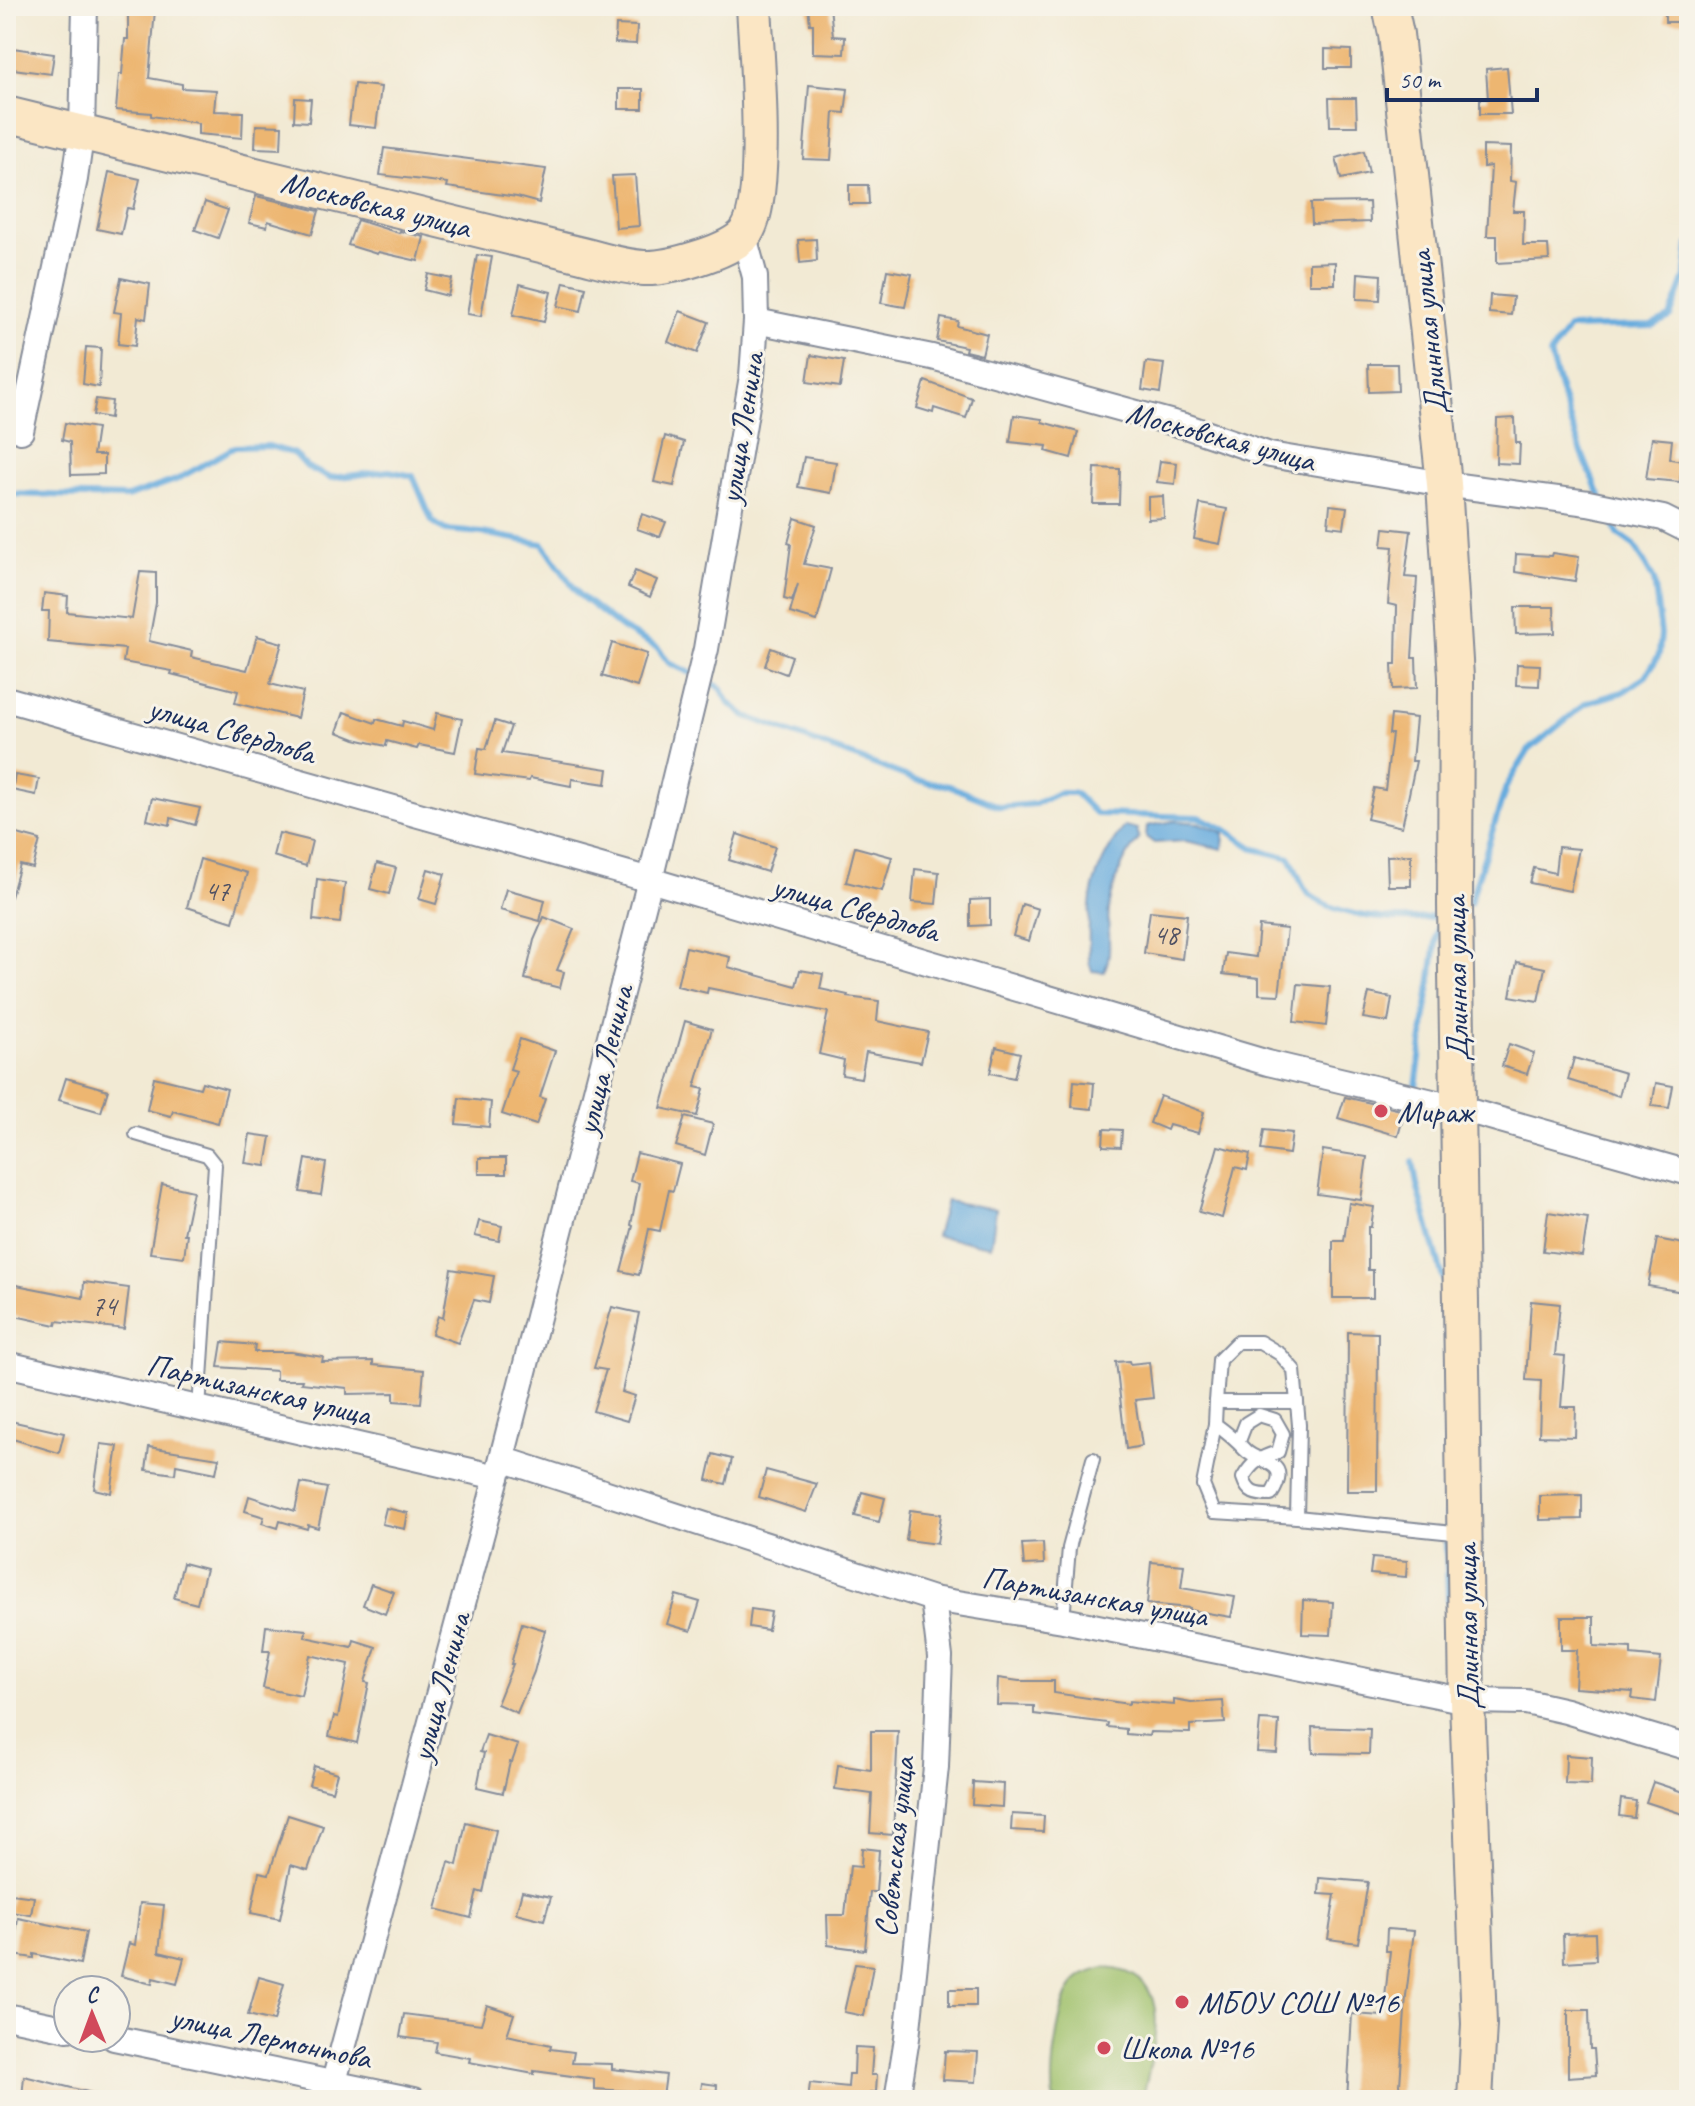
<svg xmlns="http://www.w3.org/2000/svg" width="1695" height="2106" font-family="Caveat,sans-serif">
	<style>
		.green { fill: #9ec069; stroke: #5c7864; stroke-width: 2 }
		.water { fill: #68acde; stroke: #426e9e; stroke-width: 2 }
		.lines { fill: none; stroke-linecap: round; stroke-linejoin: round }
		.stream { stroke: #68acde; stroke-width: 6 }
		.building { fill: #edb671 }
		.lane-casing { stroke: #868c99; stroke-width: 16 }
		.street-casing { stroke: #868c99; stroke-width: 28 }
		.secondary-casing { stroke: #868c99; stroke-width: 38 }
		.lane { stroke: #fff; stroke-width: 12 }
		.street { stroke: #fff; stroke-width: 24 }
		.secondary { stroke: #fbe6c4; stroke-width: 34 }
		.poi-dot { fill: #d1495b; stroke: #f7f3e8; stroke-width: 3 }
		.labels { text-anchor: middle; stroke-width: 6; stroke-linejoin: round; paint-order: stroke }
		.number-label { font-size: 28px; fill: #505163 }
		.street-label { font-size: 32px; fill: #1b2f5e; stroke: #f7f3e8 }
		.poi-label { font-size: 32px; fill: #1b2f5e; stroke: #f7f3e8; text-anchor: start }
	</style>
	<rect width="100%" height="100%" fill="#f7f3e8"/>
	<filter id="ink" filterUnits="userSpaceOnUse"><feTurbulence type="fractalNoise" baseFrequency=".0125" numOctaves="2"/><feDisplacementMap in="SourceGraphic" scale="16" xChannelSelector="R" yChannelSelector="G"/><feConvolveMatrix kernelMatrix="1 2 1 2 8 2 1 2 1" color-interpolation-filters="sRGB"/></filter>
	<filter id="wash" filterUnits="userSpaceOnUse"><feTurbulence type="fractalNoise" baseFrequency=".006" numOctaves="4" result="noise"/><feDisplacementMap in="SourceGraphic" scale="32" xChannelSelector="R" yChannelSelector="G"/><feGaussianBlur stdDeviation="1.8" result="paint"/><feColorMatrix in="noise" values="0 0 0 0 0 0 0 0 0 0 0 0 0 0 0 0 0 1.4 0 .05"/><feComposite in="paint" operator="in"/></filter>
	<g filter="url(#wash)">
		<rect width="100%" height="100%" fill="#f2ead4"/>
		<path class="green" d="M1106 1968C1179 1973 1153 2049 1143 2097L1141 2100H1054C1047 2080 1059 2002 1073 1985 1081 1975 1093 1970 1106 1968Z"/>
		<g class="water">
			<path d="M1174 821 1199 823 1224 833 1223 849 1185 841 1154 843 1146 837 1147 826Z"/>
			<path d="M1124 826 1137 829 1139 839C1123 858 1113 884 1109 909 1106 931 1114 951 1104 972L1092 971 1089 962C1088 901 1087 878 1124 826Z"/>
			<path d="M946 1201 996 1209 991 1246 936 1236Z"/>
		</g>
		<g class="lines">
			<g class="stream">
				<path d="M6 494 127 497 176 480 235 447 269 446 295 454 307 467 330 478 389 471 413 476 432 521 445 530 482 533 543 544 579 595 623 629 658 648 669 663 693 674"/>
				<path d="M1602 500C1580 453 1564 405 1550 355L1568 328 1651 326 1670 317 1686 274 1689 245"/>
				<path d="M704 679 721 688 729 703 746 716 916 780 950 786 1000 807 1035 804 1058 793H1075L1096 814 1199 817 1223 828 1255 849 1290 858C1296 869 1302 889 1311 896 1344 919 1406 924 1444 915"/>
				<path d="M1470 903 1506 787 1529 750 1586 703 1623 692 1646 676 1659 655 1661 634 1654 580 1635 546 1618 534 1608 513"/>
				<path d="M1416 1087 1439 920"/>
				<path d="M1413 1162 1417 1185 1446 1289"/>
				<path d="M1447 1527V1503"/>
				<path d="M1446 1541 1449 1619"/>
			</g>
		</g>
		<g id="blocks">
			<g class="building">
				<path d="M808 6H830L833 36 845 37 844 54 813 53V24H810Z"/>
				<rect x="1665" y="6" width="24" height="16"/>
				<path d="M128 9 155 10 149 78 182 84V88L216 90 214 111 243 112 242 138 198 134V123L151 116V113L116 110 119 74H122L125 39H128Z"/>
				<path d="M616 25 637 26 636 44 615 43Z"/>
				<path d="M6 47 54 54 51 74 6 68Z"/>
				<path d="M1325 49 1351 50V68H1325Z"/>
				<path d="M1507 67 1511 114H1480V99H1488L1486 69Z"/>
				<path d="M354 84 381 87 376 128 349 125Z"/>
				<path d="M809 85 848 89 845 113 834 112 831 160 803 159Z"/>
				<rect x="619" y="89" width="24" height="20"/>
				<path d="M295 98 311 99 309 122 294 121Z"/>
				<path d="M1329 98H1356L1357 126H1330Z"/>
				<path d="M256 125 282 126 281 149 255 148Z"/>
				<path d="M1483 146 1511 147 1510 181 1516 182 1513 211H1524L1523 245H1548L1549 260 1497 263V236H1487L1491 166 1483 167Z"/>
				<path d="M384 148 546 169 539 203 517 197 447 187 448 183 380 175Z"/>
				<path d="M1364 151 1369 173 1341 179 1336 158Z"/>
				<path d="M109 172 140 179 133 209 127 208 121 234 97 229Z"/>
				<path d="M635 175 639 226 616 228 612 176Z"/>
				<path d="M849 185H868L869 204H849Z"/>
				<path d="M256 196 319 211 312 234 268 221 267 227 249 223Z"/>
				<path d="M205 202 228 210 218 238 195 230Z"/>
				<path d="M1369 202 1370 222 1312 224 1311 203Z"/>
				<path d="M357 220 399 233 400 231 424 237 418 261 378 252 377 254 348 245Z"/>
				<path d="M816 239 817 261 800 263 798 240Z"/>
				<path d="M477 255 492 257 481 316 467 314Z"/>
				<path d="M1335 262V284H1309V263Z"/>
				<path d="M887 270 912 274 905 307 881 303Z"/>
				<path d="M1358 273 1381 275 1380 300 1357 299Z"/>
				<path d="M428 274 452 279 448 296 424 290Z"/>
				<path d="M121 278 150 284 146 319 138 317 135 346 118 344 121 313 114 312Z"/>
				<path d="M564 282 586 287 581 311 558 306Z"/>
				<path d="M520 284 551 292 544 322 513 315Z"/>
				<path d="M1490 295 1513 297 1511 315 1489 313Z"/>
				<path d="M680 311 709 322 697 353 668 342Z"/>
				<path d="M941 318 958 321 957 326 987 334 982 355 965 351 966 347 937 341Z"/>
				<path d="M86 347 101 348 99 387 83 384Z"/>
				<path d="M811 355 844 361 840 387 807 382Z"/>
				<path d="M1146 362 1164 364 1160 393 1142 390Z"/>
				<path d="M1368 364H1397L1398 391 1369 392Z"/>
				<path d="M925 381 972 398 966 418 934 408 933 413 917 408Z"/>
				<path d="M96 399 112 401 110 418 93 415Z"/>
				<path d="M1014 415 1042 419V422L1078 432 1071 458 1046 451 1047 446 1010 442Z"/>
				<path d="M1515 418 1516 443H1520L1519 464 1496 463 1497 419Z"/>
				<path d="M65 423 97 428 93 455H104V474L71 475 70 442 62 440Z"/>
				<path d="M665 436 684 442 674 486 654 482Z"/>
				<path d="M1652 438 1672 440 1670 459 1682 461 1680 482 1646 479Z"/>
				<path d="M804 457 836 462 831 493 798 487Z"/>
				<path d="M1160 461 1177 463 1175 484 1157 482Z"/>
				<path d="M1095 468 1120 469 1119 504H1093Z"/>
				<path d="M1163 496 1164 518 1148 519V497Z"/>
				<path d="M1200 504 1227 509 1220 544 1194 539Z"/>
				<path d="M1330 505 1347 507 1344 528 1328 526Z"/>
				<path d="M642 514 666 522 660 537 637 529Z"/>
				<path d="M795 518 816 525 804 564 831 569 817 621 790 613 798 584 792 601 784 599 791 544 788 543Z"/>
				<path d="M1384 528 1411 531 1405 577 1417 578 1412 658H1416L1417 688 1393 689 1392 664H1396L1397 606 1388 604 1393 547 1382 546Z"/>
				<path d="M1552 553 1579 557 1575 581 1515 572 1516 554 1551 556Z"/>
				<path d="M635 571 657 580 650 597 628 587Z"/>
				<path d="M140 572 156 573V603L149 641 192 651 191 657 247 670 257 636 282 643 270 684 303 692 297 718 235 703 238 691 171 674 172 671 123 662 125 649 48 642 49 611H42L44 593 68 596 67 612 132 619Z"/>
				<path d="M1515 607H1554L1555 633 1516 634Z"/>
				<path d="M612 643 647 654 637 687 602 676Z"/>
				<path d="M771 648 792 656 786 674 765 666Z"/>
				<path d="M1517 664 1540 665 1539 686 1516 685Z"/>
				<path d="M344 712 375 723 376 719 402 726 403 721 433 730 437 713 462 719 455 752 419 745 417 749 387 741 386 746 355 739 337 732Z"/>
				<path d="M1391 715 1416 718 1412 761H1416L1402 827 1367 819 1374 788 1385 790 1392 734H1389Z"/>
				<path d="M495 721 511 726 502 753 608 769 606 784 572 779 571 786 530 778 529 781 475 774 479 748 486 749Z"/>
				<path d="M15 775 39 779 36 795 12 790Z"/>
				<path d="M152 798 200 808 195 825 171 818 170 825 147 820Z"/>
				<path d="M6 831 40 840 33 868 20 865 11 897H6Z"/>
				<path d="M279 833 312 841 306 866 273 856Z"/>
				<path d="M737 834 775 847 767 872 729 860Z"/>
				<path d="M855 847 892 857 882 891 846 882Z"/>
				<path d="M1558 847 1579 849 1570 891 1530 883 1534 868 1555 873Z"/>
				<path d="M1411 855V886H1388L1387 856Z"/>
				<path d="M200 859 247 873 233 922 187 907Z"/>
				<path d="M377 863 396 868 389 894 370 889Z"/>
				<path d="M428 869 445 874 436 904 419 899Z"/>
				<path d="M915 869 939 872 936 904 912 902Z"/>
				<path d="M317 879 345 883 340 923 313 920Z"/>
				<path d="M506 889 545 900 540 921 500 910Z"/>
				<path d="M990 899V925L970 926V900Z"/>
				<path d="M1022 904 1038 909 1029 941 1013 936Z"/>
				<path d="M1150 911 1187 915 1182 959 1144 953Z"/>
				<path d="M544 917 574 929 557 970 564 972 560 988 525 979 534 940Z"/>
				<path d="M1259 926 1287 929 1279 995 1259 994V978L1223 974 1226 953 1256 957Z"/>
				<path d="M686 947 730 957 728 967 796 986 800 970 823 974 820 989 848 995V997L879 1001 877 1021 928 1032 921 1062 866 1052 861 1078 842 1075 844 1060 819 1054 828 1012 708 988 707 993 677 986Z"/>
				<path d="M1517 962 1545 968 1538 1001 1510 996Z"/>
				<path d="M1298 984 1330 987 1326 1026 1294 1022Z"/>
				<path d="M1369 993 1392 998 1388 1022 1363 1018Z"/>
				<path d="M685 1021 712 1029 695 1087 704 1089 697 1116 661 1108Z"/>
				<path d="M520 1039 555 1051 540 1097 545 1099 536 1125 502 1114 516 1071 510 1069Z"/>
				<path d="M1509 1044 1534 1053 1527 1074 1502 1066Z"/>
				<path d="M996 1047 1020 1053 1014 1078 990 1073Z"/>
				<path d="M1574 1058 1625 1073 1619 1096 1568 1080Z"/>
				<path d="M154 1077 200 1088 202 1082 227 1089 218 1123 173 1111 171 1116 147 1110Z"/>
				<path d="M66 1078 108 1090 101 1112 59 1100Z"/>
				<path d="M1074 1081 1094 1083 1092 1109 1072 1107Z"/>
				<path d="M1656 1083 1673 1086 1669 1108 1652 1106Z"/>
				<path d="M1160 1096 1204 1112 1198 1133 1169 1125 1167 1130 1150 1123Z"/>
				<path d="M1345 1097 1405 1111 1398 1136 1338 1118Z"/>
				<path d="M459 1098 491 1102 489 1127 456 1124Z"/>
				<path d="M685 1117 713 1124 705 1155 676 1146Z"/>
				<path d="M1104 1129 1122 1130 1121 1147 1103 1146Z"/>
				<path d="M1264 1130 1292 1133 1289 1154 1261 1150Z"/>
				<path d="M250 1134 271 1137 266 1166 245 1163Z"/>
				<path d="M1218 1146 1250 1154 1247 1170 1235 1167 1222 1218 1199 1212Z"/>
				<path d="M1323 1150 1367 1157 1361 1200 1317 1194Z"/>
				<path d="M637 1153 680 1164 673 1191 669 1190 660 1231 649 1229 639 1275 621 1271 633 1226 631 1225 639 1183 630 1181Z"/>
				<rect x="479" y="1158" width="27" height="16"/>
				<path d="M306 1159 326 1163 321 1195 300 1192Z"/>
				<path d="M162 1184 193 1191 184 1234H187L184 1257 150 1253Z"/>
				<path d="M1349 1203 1374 1207 1371 1227H1368V1270H1373V1298H1333V1241H1344Z"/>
				<path d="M1548 1212 1588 1218 1582 1256 1543 1251Z"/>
				<path d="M479 1221 502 1226 499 1241 475 1236Z"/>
				<path d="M1657 1239 1689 1245V1262L1683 1292 1648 1286Z"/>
				<path d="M451 1269 494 1276 489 1303 474 1300 458 1343 432 1334 438 1316 443 1318Z"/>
				<path d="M84 1282 129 1288 124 1329 57 1321 56 1325 6 1314V1283L83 1298Z"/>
				<path d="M1531 1301 1560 1304 1555 1355 1565 1356 1561 1407H1576L1575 1437 1539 1436 1541 1381 1526 1380Z"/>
				<path d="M612 1307 639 1313 622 1392 635 1396 627 1421 593 1411 606 1370 594 1368Z"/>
				<path d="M1348 1332 1378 1333 1377 1491H1347Z"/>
				<path d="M222 1342 255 1345 254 1352H291L323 1357 322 1362 373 1361V1365L424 1370 421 1403 394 1401V1393L347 1394V1388L301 1383 302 1380H276V1371L218 1367Z"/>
				<path d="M1129 1361 1130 1364 1149 1362 1153 1398 1135 1400 1142 1446 1126 1449 1116 1362Z"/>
				<path d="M6 1420 64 1433 59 1453 6 1437Z"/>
				<path d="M101 1444 118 1446 111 1493 94 1489Z"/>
				<path d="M149 1447 219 1458 216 1473 176 1465 175 1474 146 1470Z"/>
				<path d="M713 1454 732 1459 726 1484 707 1480Z"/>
				<path d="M766 1470 817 1484 806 1512 759 1497Z"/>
				<path d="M301 1483 327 1488 318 1528 308 1525 307 1529 280 1521 278 1528 262 1523 264 1517 245 1511 249 1496 295 1511Z"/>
				<path d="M862 1492 885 1498 879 1522 855 1516Z"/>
				<path d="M1582 1495V1519L1540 1520V1496Z"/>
				<path d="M386 1508 408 1513 405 1529 382 1524Z"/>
				<path d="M910 1510 941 1514 937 1544 906 1540Z"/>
				<path d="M1043 1543 1044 1564 1024 1565 1022 1544Z"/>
				<path d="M1372 1558 1407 1561 1406 1577 1370 1574Z"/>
				<path d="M1151 1562 1184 1565 1181 1588 1235 1597 1231 1617 1190 1610V1608L1147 1604Z"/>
				<path d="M183 1563 206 1569 197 1604 174 1598Z"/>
				<path d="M371 1584 394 1592 385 1614 363 1605Z"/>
				<path d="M676 1595 700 1602 691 1631 667 1624Z"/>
				<path d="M1303 1600 1333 1602 1331 1635 1302 1634Z"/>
				<path d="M751 1609 771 1612 768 1630 749 1627Z"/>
				<path d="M1561 1617H1594V1646L1631 1648V1655L1661 1658 1656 1702 1632 1699 1633 1692 1575 1688 1577 1650H1561Z"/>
				<path d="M522 1623 545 1630 534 1672 517 1713 497 1704 513 1664H511Z"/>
				<path d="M266 1626 306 1630 305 1637 352 1647 354 1640 376 1647 365 1682 369 1683 357 1743 329 1736 334 1716 338 1717 349 1664 310 1655 301 1696 263 1688 270 1651H263Z"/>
				<path d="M998 1678 1019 1681H1054V1693L1129 1704V1701L1174 1705V1700L1191 1703 1223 1701 1225 1723 1190 1725V1733L1150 1732 1149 1736 1126 1734V1729L1107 1727 1108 1723 1034 1714V1706L997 1705Z"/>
				<path d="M1260 1720 1279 1721 1277 1753 1257 1752Z"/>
				<path d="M1312 1727 1370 1729 1369 1754 1313 1753Z"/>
				<path d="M871 1731H898L893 1835 870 1833 872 1794 835 1789 838 1765 871 1770Z"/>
				<path d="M486 1735 518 1745 512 1762H510L503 1793 477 1787 484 1753 480 1752Z"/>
				<path d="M1566 1755 1592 1757 1591 1785 1565 1784Z"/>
				<path d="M314 1766 337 1773 332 1791 309 1785Z"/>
				<path d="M973 1782 1003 1784 1002 1807 972 1805Z"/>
				<path d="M1653 1782 1689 1794V1816L1646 1802Z"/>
				<path d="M1621 1799 1636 1801 1634 1818 1619 1816Z"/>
				<path d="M1012 1814 1044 1816 1043 1832 1011 1830Z"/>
				<path d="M288 1815 323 1826 308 1870 291 1865 280 1919 251 1913 259 1872 269 1874Z"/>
				<path d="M466 1822 496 1830 483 1893 477 1891 471 1918 436 1909 449 1862 457 1865Z"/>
				<path d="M862 1848 879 1850 876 1892H870L865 1950 828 1945 827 1915H845L850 1866 861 1867Z"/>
				<path d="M1320 1878 1368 1882 1358 1943 1328 1939 1335 1895 1319 1894Z"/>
				<path d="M522 1891 551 1897 544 1920 516 1913Z"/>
				<path d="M12 1894 34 1897 31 1915 10 1912Z"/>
				<path d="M140 1903 164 1905 159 1952 184 1958 177 1984 153 1978 152 1984 121 1976 129 1943 135 1945Z"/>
				<path d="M18 1918 86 1932 80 1964 34 1954V1958L13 1955Z"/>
				<path d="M1387 1929 1414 1931 1406 1996 1399 2100H1347L1352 2014 1383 2016 1390 1951H1386Z"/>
				<path d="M1595 1933 1596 1960 1564 1962 1563 1934Z"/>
				<path d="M855 1964 873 1966 864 2016 844 2012Z"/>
				<path d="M259 1977 284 1984 274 2021 248 2015Z"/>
				<rect x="949" y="1989" width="27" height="17"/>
				<path d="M487 2005 514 2014 507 2035 551 2045 550 2049 574 2052 572 2063 612 2064V2069L666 2075 663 2097 646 2095V2092L594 2089V2079L534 2071V2074L469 2062 470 2058 435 2052 437 2042 400 2037 404 2014 481 2024Z"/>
				<path d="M1568 2010H1589L1590 2049H1594L1596 2075 1568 2077Z"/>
				<path d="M855 2047 873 2048 871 2075H877L876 2092H870V2100H808L810 2083 848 2087 849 2074H854Z"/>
				<path d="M945 2051 978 2052 976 2082 943 2080Z"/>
				<path d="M24 2076 100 2095V2100L22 2098Z"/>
				<path d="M702 2083 717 2085 716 2100H700Z"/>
			</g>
		</g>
	</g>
	<g filter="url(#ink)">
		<use href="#blocks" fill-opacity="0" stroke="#868c99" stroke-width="2"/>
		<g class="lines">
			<defs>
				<g id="lane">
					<path d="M136 1134 207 1155 215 1165 199 1409"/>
					<path d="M1215 1424 1203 1485 1214 1512 1297 1517 1299 1425 1294 1370 1280 1354 1260 1342H1237L1219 1360 1216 1402"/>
					<path d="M1239 1441 1246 1423 1259 1415 1275 1420 1283 1434 1278 1452C1261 1457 1252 1462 1243 1478 1248 1494 1256 1495 1271 1495 1294 1459 1259 1465 1245 1450 1235 1439 1226 1432 1215 1424L1216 1402H1297"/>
					<path d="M1297 1517 1463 1534"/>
					<path d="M1063 1620 1069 1548 1093 1459"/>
				</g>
				<g id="street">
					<path d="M756 321 932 357 1188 427 1270 455 1444 484 1588 503 1663 518 1689 531"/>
					<path d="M21 431 75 179 82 130 85 6"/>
					<path d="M6 699 650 880 1268 1063 1458 1108 1689 1173"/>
					<path d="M6 1364 497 1477"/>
					<path d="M502 1459 933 1599 1063 1620 1467 1701 1526 1702 1566 1711 1689 1748"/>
					<path d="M6 2016 68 2029"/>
					<path d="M114 2038 414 2100"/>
					<path d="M329 2100 497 1477 650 880 706 649 752 376 756 321 755 277 744 236"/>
					<path d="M897 2100 907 2038 936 1767 940 1657 933 1599"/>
				</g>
				<g id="secondary">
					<path d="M1390 6 1396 34 1444 484 1456 677 1455 905 1467 1701 1479 2024 1475 2100"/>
					<path d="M6 114 578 254C599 259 622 267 644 268 668 269 725 253 743 236 771 208 756 50 754 6"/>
				</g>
			</defs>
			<use href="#lane" class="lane-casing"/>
			<use href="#street" class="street-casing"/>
			<use href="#secondary" class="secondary-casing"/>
			<use href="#lane" class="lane"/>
			<use href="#street" class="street"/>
			<use href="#secondary" class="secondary"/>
		</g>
	</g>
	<g class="poi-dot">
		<circle cx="1381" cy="1111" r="8"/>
		<circle cx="1182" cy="2002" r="8"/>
		<circle cx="1104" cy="2048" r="8"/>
	</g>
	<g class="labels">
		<g class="number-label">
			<text x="217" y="900">47</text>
			<text x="1166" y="944">48</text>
			<text x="104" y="1315">74</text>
		</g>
		<g class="street-label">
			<text transform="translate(376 204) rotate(14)" y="11">Московская улица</text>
			<text transform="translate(1428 333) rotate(-96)" y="11">Длинная улица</text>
			<text transform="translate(741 428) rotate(-81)" y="11">улица Ленина</text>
			<text transform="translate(1221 436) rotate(15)" y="11">Московская улица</text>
			<text transform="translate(232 730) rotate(16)" y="11">улица Свердлова</text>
			<text transform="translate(856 908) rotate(16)" y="11">улица Свердлова</text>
			<text transform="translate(1456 979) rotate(-91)" y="11">Длинная улица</text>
			<text transform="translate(604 1060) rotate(-76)" y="11">улица Ленина</text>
			<text transform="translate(259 1389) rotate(13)" y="11">Партизанская улица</text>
			<text transform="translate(1095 1596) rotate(10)" y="11">Партизанская улица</text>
			<text transform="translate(1467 1627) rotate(-91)" y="11">Длинная улица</text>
			<text transform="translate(440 1687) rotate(-75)" y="11">улица Ленина</text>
			<text transform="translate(894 1847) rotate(-84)" y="11">Советская улица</text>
			<text transform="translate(271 2037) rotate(12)" y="11">улица Лермонтова</text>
		</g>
		<g class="poi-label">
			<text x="1397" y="1122">Мираж</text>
			<text x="1198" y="2013">МБОУ СОШ №16</text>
			<text x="1120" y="2059">Школа №16</text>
		</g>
	</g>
	<rect width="1695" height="2106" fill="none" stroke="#f7f3e8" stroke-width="32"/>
	<g transform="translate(92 2014) rotate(359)"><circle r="38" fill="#f7f3e8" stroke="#9fa5b1" stroke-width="2"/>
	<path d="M0-6L14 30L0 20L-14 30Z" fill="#d1495b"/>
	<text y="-12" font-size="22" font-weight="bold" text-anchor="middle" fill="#1b2f5e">С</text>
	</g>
	<path d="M1387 88v12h150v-12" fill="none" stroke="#1b2f5e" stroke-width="4"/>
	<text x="1399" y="88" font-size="24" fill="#1b2f5e" stroke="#f7f3e8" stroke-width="6" paint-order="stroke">50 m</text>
</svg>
